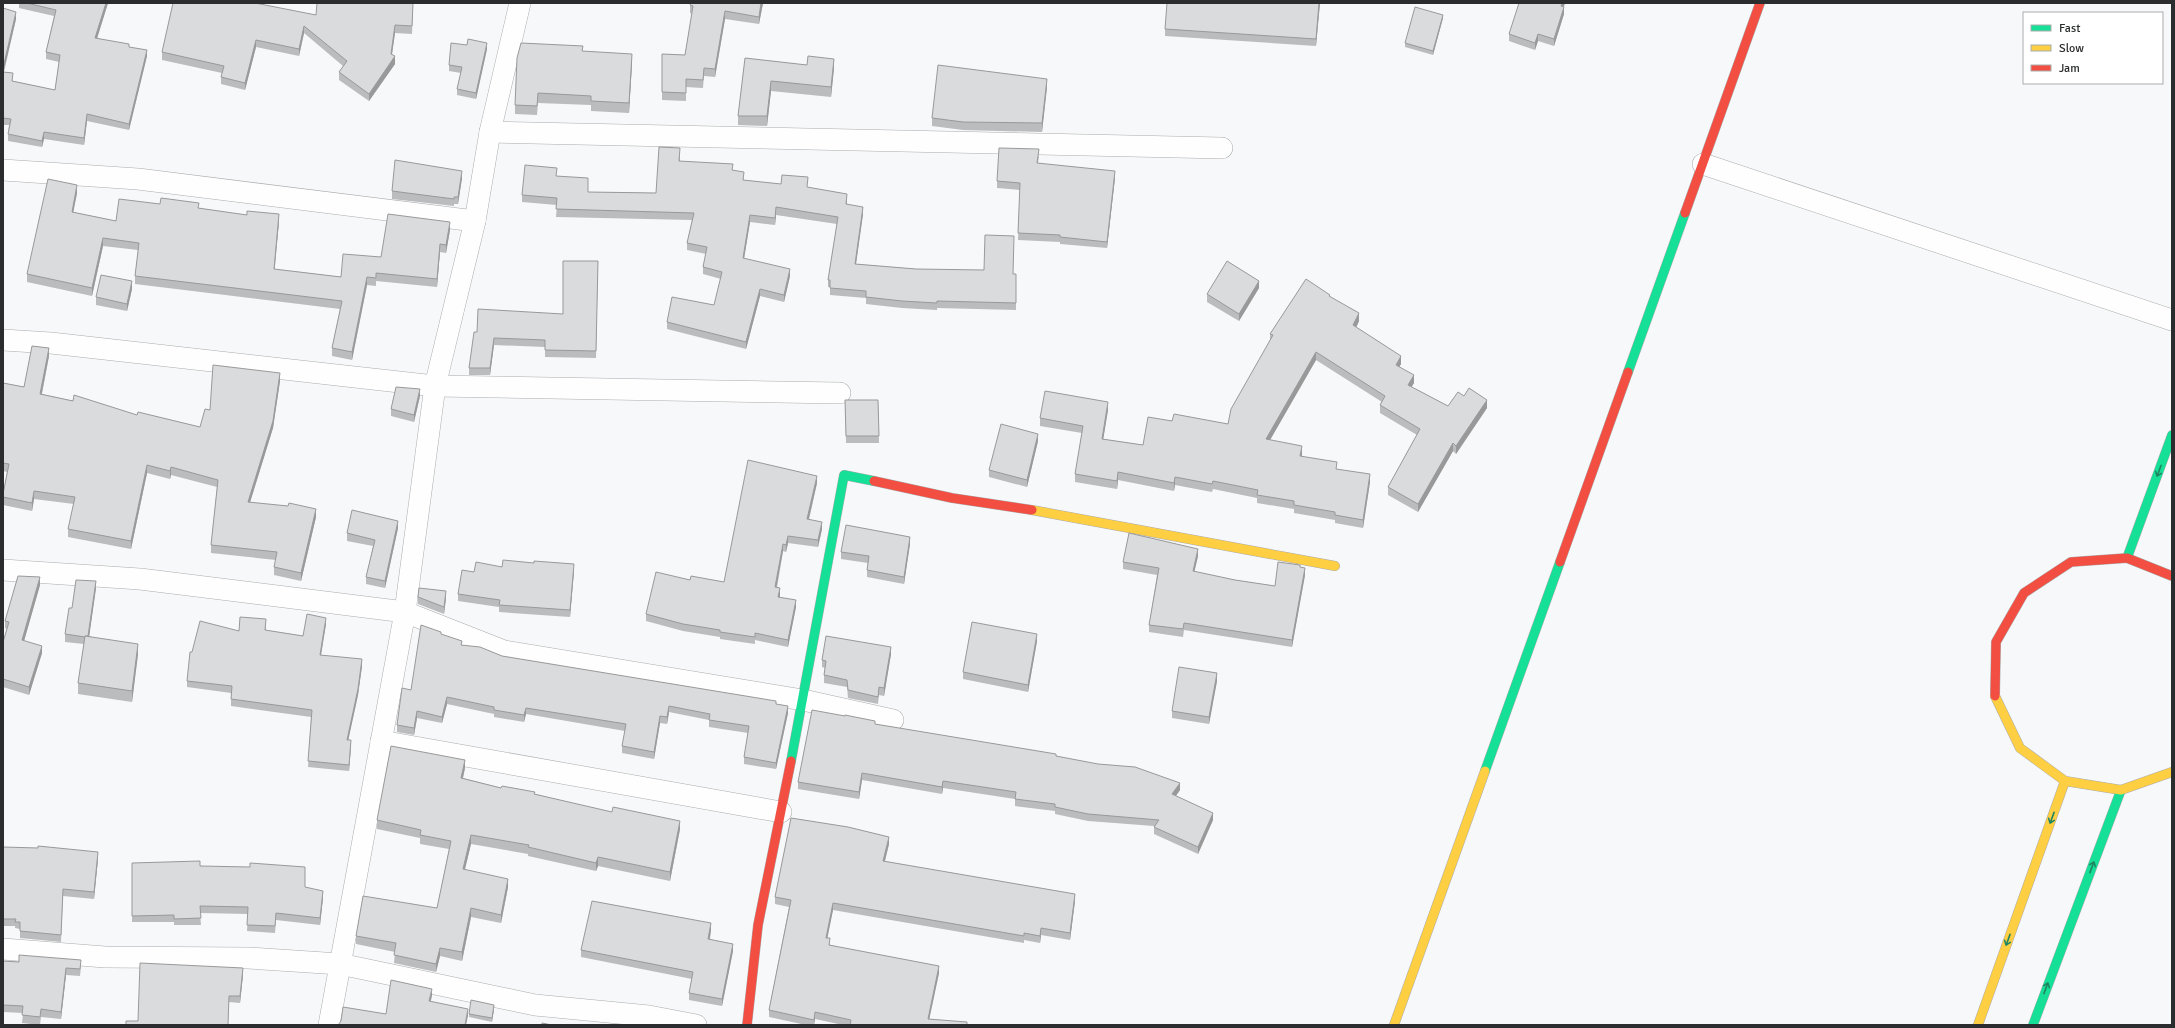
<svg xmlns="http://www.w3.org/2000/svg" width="2175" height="1028" font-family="Signika,sans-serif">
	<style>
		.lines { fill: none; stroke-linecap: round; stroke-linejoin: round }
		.street-casing { stroke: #abacad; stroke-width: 22 }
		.fast-casing { stroke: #abacad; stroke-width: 10 }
		.slow-casing { stroke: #abacad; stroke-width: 10 }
		.jam-casing { stroke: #abacad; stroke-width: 10 }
		.street { stroke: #fefefe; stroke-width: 21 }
		.fast { stroke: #16e098; stroke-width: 9 }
		.slow { stroke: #ffcf43; stroke-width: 9 }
		.jam { stroke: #f24e42; stroke-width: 9 }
		.wall { fill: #bbbcbd }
		.shaded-wall { fill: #99999a }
		.building { fill: #dadbdc; stroke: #99999a }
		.oneway { stroke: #208662 }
	</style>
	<rect width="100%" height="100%" fill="#f7f8fa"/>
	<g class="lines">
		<defs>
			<g id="street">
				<path d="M490 132 1222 148"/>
				<path d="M1703 164 2172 320"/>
				<path d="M3 170 138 179 475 221"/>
				<path d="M3 340 51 343 435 386 840 393"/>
				<path d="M3 570 140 579 405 612 504 651 803 700 893 720"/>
				<path d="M381 741 781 812"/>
				<path d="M3 949 105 957 248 958 340 964 535 1005 649 1016 696 1025"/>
				<path d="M329 1025 405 612 435 386 475 221 490 132 520 3"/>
			</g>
			<g id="fast">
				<path d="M1628 372 1685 213"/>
				<path d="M2127 558 2172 435"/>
				<path d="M791 761 844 475 874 481"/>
				<path d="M1485 771 1560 562"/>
				<path d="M2033 1025 2121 790"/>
			</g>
			<g id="slow">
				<path d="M1032 510 1335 566"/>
				<path d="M1995 696 2020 748 2065 781 2121 790 2172 772"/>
				<path d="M1394 1025 1485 771"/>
				<path d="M1978 1025 2065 781"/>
			</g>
			<g id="jam">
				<path d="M1685 213 1760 3"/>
				<path d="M874 481 952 498 1032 510"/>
				<path d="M1560 562 1628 372"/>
				<path d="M1995 696 1996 642 2024 593 2071 562 2127 558 2172 576"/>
				<path d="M747 1025 758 925 791 761"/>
			</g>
		</defs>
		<use href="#street" class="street-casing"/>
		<use href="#fast" class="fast-casing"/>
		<use href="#slow" class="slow-casing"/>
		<use href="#jam" class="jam-casing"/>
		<use href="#street" class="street"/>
		<use href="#fast" class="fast"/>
		<use href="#slow" class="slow"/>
		<use href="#jam" class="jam"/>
	</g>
	<g class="wall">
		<path d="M19 3H108L97 38 129 47 147 56 129 130 87 121 84 145 44 139 42 147 8 141V134L9 125H3V8L16 19 4 72 13 81 55 90 59 62 46 59V52L54 16 19 8Z"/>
		<path d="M763 3 759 24 725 19 715 77 704 76 703 88 686 87V101L662 100V54L685 55 692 14 690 13V5Z"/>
		<path d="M1320 3 1316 46 1165 36V29Z"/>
		<path d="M1565 3 1564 7V14L1554 46 1538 41 1535 50 1509 41V34Z"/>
		<path d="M413 10 412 34 395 33 392 54 395 64 369 101 339 80V72L343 66 304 33 299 56 256 47 245 90 221 84V77L222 73 162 60V52L316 15Z"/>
		<path d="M1443 18 1433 55 1405 47V43Z"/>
		<path d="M487 49 476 99 457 95V89L461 73 449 71V65Z"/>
		<path d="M583 51 632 63 629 113 591 111V105L538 103 537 115 515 114V105Z"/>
		<path d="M745 58 834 68 831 97 771 91 767 126 738 125V116Z"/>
		<path d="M1047 87 1042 132 963 130 932 126V118Z"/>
		<path d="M680 155V161L733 170 744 180 781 184 807 187 847 201V204L863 214 856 264 916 269 1016 274V310L937 308V310L902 308 866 304V298L830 295V287H828V280L837 224 776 215 775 225 750 222 744 259 790 276 784 302 760 296 746 349 667 329V322L714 305 721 279 703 274V267L706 254 687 250V243L692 220 556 217 557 205 522 202V195L557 176 588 185V192L656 193Z"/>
		<path d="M1039 156 1038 163 1115 178 1107 248 1060 244V242L1018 240 1020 190 997 188V181Z"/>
		<path d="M462 178 458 204H454V206L392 199V191Z"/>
		<path d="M77 193 73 212 116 221 160 204 199 208 279 222 274 269 341 277 381 257 450 230 446 253 440 252 437 287 376 281V286L367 285 352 360 332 356V348L340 309 135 284V276L138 250 103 246 92 296 27 282V274Z"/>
		<path d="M598 261 596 358 545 357V347L494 345 490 375H469V368L477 332 563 314Z"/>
		<path d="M1259 288 1239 321 1207 302V294Z"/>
		<path d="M132 289 127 311 96 305V297Z"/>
		<path d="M1330 297 1359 321 1356 328 1401 364 1399 367 1414 383 1411 387 1448 406 1464 396 1487 408 1456 454 1453 451 1418 512 1388 495V487L1417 435 1380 413V405L1382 402 1316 360 1270 440 1302 454V456L1370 482 1363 528 1335 523V520L1294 513V509L1257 503V498L1213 489 1212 492 1175 485 1174 491 1118 480 1117 489 1075 482V474L1082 433 1040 426V418L1108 410 1103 439 1143 445 1172 421 1228 424 1270 340V334Z"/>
		<path d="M49 356 42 394 137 415 200 427 210 410 280 381 273 428 250 502 316 517 301 581 274 575V567L276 560 211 553V545L217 487 171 475 170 479 147 473 131 549 68 537V529L74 504 34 499 32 511 3 505V494L7 472 3 471V383L24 387Z"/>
		<path d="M420 396 414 422 391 416V409Z"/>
		<path d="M845 400H878L879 443H846Z"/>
		<path d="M1038 441 1027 487 989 477V470Z"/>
		<path d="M817 483 809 520 822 529 818 547 788 543 786 552 783 551 777 588 780 595V597L796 607 788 647 755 640V644L720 639V637L683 631 646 621V614L690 580 724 582Z"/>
		<path d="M398 528 385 588 366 584V577L373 546 347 541V533Z"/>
		<path d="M910 544 904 584 867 577V570L868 563 841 559V552Z"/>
		<path d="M1198 556 1194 572 1235 580 1275 586 1300 567 1305 575 1292 647 1184 630 1183 637 1149 632V625L1157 575 1123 569V562Z"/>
		<path d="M502 567 574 571 570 617 499 612V607L458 601V594L474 572Z"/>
		<path d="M40 585 24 641 42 653 29 695 3 687V642L7 629 5 628V621Z"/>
		<path d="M96 588 89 636 138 654 132 702 78 694V683L84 644 65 642V634L72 608Z"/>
		<path d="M418 597 446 598 444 614 418 604Z"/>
		<path d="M326 624 321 655 362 666 358 695 348 740 351 746 349 771 308 767 311 717 231 706V693L187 687V681L192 652 239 631 266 625V630L303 636Z"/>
		<path d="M441 635 462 645 502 656 776 704 788 713 776 769 744 764V757L748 733 709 727V720L669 712 667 724 660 723 654 759 622 753V746L625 731 526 714 524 722 494 717V714L447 704 442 723 417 718 414 735 397 732V725L411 690Z"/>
		<path d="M1037 641 1028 692 963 679V672Z"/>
		<path d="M891 654 884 696 879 695 878 704 848 698 847 687 824 683V675L825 668 822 667V660Z"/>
		<path d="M1217 681 1209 724 1172 718V711Z"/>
		<path d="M845 716 875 724 1056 756 1180 790 1176 796 1213 820 1198 854 1154 834V826L1088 821 1055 814V811L1015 806V799L943 788 942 794 862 780 859 799 798 789V782Z"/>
		<path d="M465 768 463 778 501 788 535 794 680 829 670 881 598 866 596 871 528 856V854L471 844 465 869 508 887 501 923 471 917 462 961 440 956 436 972 394 963 395 952 356 944V936L437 908 449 849 420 844V838L377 829V820Z"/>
		<path d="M889 844 885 861 1075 901 1070 940 1041 935 1040 943 1024 940V943L833 910 827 938 830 945 939 973 929 1020 967 1025H843L815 1019 814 1025H806L769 1017V1010L789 907 775 904V897Z"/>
		<path d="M3 847 98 859 94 899 63 896 61 942 20 938V929L15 928V926H3Z"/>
		<path d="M132 863 200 866 305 887 323 898 320 925 276 920 275 933 247 931 248 914 200 913 201 925H174V922H132Z"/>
		<path d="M711 930 710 940 733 951 722 1006 689 1000V993L692 979 581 957V950Z"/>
		<path d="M3 961 81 967 80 976 66 975 61 1019 41 1017 40 1025 22 1023 23 1013 3 1012Z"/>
		<path d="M243 975 240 1003 229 1002 228 1025 138 1021Z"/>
		<path d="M494 1009 492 1022 469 1017V1014Z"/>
	</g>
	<g class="shaded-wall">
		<path d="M106 3H108L95 45V38Z"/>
		<path d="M761 3H763L759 24V17Z"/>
		<path d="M1319 3H1320L1316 46V39Z"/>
		<path d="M1562 3H1565L1561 13V6Z"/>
		<path d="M1564 7V14L1554 46V39Z"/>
		<path d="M725 11V19L715 77V69Z"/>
		<path d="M16 12V19L3 74V68Z"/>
		<path d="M1443 15V18L1433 55V51Z"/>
		<path d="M395 25V33L391 61V54Z"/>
		<path d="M304 26V33L299 56V49Z"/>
		<path d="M1538 34V41L1535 50V43Z"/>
		<path d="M256 40V47L245 90V83Z"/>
		<path d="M487 43V49L476 99V93Z"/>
		<path d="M147 50V56L129 130V124Z"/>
		<path d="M632 54V63L629 113V103Z"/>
		<path d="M395 56V64L369 101V94Z"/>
		<path d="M834 59V68L831 97V87Z"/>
		<path d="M1047 79V87L1042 132V123Z"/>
		<path d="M771 81V91L767 126V116Z"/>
		<path d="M87 114V121L84 145V138Z"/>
		<path d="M44 132V139L42 147V141Z"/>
		<path d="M462 171V178L458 204V197Z"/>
		<path d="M1115 171V178L1107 248V242Z"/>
		<path d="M77 185V193L72 219V212Z"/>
		<path d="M847 194V201L846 211V204Z"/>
		<path d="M776 207V215L775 225V218Z"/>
		<path d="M863 207V214L855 271V264Z"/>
		<path d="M279 214V222L274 277V269Z"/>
		<path d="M750 215V222L743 265V258Z"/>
		<path d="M450 222V230L446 253V245Z"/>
		<path d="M103 238V246L92 296V288Z"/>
		<path d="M440 244V252L437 287V279Z"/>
		<path d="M790 269V276L784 302V295Z"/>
		<path d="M367 277V285L352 360V352Z"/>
		<path d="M132 281V289L127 311V304Z"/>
		<path d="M1259 281V288L1239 321V314Z"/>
		<path d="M760 289V296L746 349V342Z"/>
		<path d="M1359 313V321L1353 334V325Z"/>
		<path d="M494 338V345L490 375V368Z"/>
		<path d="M49 348V356L40 402V394Z"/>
		<path d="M1316 352V360L1266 447V439Z"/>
		<path d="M1401 356V364L1396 373V365Z"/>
		<path d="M280 373V381L273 428 248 509V502Z"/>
		<path d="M1414 375V383L1408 393V385Z"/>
		<path d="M420 389V396L414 422V415Z"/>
		<path d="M1487 400V408L1456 454V446Z"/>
		<path d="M1108 402V410L1102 447V439Z"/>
		<path d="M1038 434V441L1027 487V480Z"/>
		<path d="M1453 443V451L1418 512V504Z"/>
		<path d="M1302 446V454L1300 464V456Z"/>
		<path d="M147 465V473L131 549V541Z"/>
		<path d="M171 467V475L170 479V471Z"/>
		<path d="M1118 472V480L1117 489V481Z"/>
		<path d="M1370 474V482L1363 528V520Z"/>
		<path d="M817 476V483L807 526V519Z"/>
		<path d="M1175 477V485L1174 491V483Z"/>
		<path d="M34 491V499L32 511V503Z"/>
		<path d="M316 509V517L301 581V573Z"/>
		<path d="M398 521V528L385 588V581Z"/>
		<path d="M822 522V529L818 547V540Z"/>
		<path d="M788 536V543L786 552V545Z"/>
		<path d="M910 537V544L904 584V577Z"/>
		<path d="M783 544V551L775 594V587Z"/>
		<path d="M1198 549V556L1193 578V571Z"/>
		<path d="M574 564V571L570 617V610Z"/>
		<path d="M1305 568V575L1292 647V640Z"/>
		<path d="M40 577V585L22 648V640Z"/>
		<path d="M96 581V588L88 645V638Z"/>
		<path d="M780 588V595L778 604V597Z"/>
		<path d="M446 591V598L444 614V607Z"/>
		<path d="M796 600V607L788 647V640Z"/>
		<path d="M326 618V624L320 661V655Z"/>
		<path d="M1037 634V641L1028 692V685Z"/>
		<path d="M138 644V654L132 702V691Z"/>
		<path d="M42 646V653L29 695V687Z"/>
		<path d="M891 647V654L884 696V688Z"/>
		<path d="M362 659V666L358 695 347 746V740Z"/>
		<path d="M1217 673V681L1209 724V717Z"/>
		<path d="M447 697V704L442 723V717Z"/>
		<path d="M669 706V712L667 724V717Z"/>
		<path d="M788 706V713L776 769V763Z"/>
		<path d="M526 708V714L524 722V715Z"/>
		<path d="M417 711V718L414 735V728Z"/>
		<path d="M660 716V723L654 759V752Z"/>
		<path d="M351 740V746L349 771V765Z"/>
		<path d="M465 760V768L461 786V778Z"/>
		<path d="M862 773V780L859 799V792Z"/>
		<path d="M943 781V788L942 794V787Z"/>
		<path d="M1180 783V790L1172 801V794Z"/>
		<path d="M1213 813V820L1198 854V847Z"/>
		<path d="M680 821V829L670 881V872Z"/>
		<path d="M471 835V844L463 877V869Z"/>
		<path d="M889 837V844L883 868V861Z"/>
		<path d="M98 852V859L94 899V892Z"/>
		<path d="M598 857V866L596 871V863Z"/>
		<path d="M508 879V887L501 923V915Z"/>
		<path d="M323 891V898L320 925V918Z"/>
		<path d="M1075 894V901L1070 940V933Z"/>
		<path d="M833 903V910L826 945V938Z"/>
		<path d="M471 908V917L462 961V952Z"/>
		<path d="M711 923V930L708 947V939Z"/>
		<path d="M1041 928V935L1040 943V936Z"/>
		<path d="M733 944V951L722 1006V999Z"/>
		<path d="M440 948V956L436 972V964Z"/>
		<path d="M939 966V973L928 1025V1019Z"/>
		<path d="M66 968V975L61 1019V1012Z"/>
		<path d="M243 968V975L240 1003V996Z"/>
		<path d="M432 989V996L429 1008V1001Z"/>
		<path d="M494 1005V1009L492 1022V1018Z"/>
		<path d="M468 1009V1016L466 1025H465Z"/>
		<path d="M815 1012V1019L814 1025V1020Z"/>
	</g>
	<g class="building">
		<path d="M27 3H106L95 38 129 44V47L147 50 129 124 87 114 84 138 44 132 42 141 8 134 11 119 3 118V72L13 73 12 81 55 90 60 55 46 52 56 10Z"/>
		<path d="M173 3H255L316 15 317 3H413L412 26 395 25 391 54 395 56 369 94 339 72 347 61 304 26 299 49 256 40 245 83 221 77 224 66 162 52Z"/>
		<path d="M691 3H761L759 17 725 11 715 69 704 68 703 80 686 79V93L662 92V54L685 55 693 6 690 5Z"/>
		<path d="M1167 3H1319L1316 39 1165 29Z"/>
		<path d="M1519 3H1562L1561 6 1564 7 1554 39 1538 34 1535 43 1509 34Z"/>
		<path d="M1415 7 1443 15 1433 51 1405 43Z"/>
		<path d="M3 8 16 12 3 68Z"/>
		<path d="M468 39 487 43 476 93 457 89 462 67 449 65 451 43 467 45Z"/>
		<path d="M521 43 583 46 582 51 632 54 629 103 591 101V96L538 93 537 106 515 105 517 58Z"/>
		<path d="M808 56 834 59 831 87 771 81 767 116H738L745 58 807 65Z"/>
		<path d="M938 65 1047 79 1042 123 963 122 932 118Z"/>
		<path d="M659 147 680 148 679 161 733 164 732 170 744 172 743 180 781 184 782 175 808 177 807 187 847 194 846 204 863 207 855 264 916 269 984 270 985 235 1014 236 1013 274H1016V303L937 301V303L902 301 866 297V291L830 288V280H828L838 217 776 207 775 218 750 215 743 258 790 269 784 295 760 289 746 342 667 322 672 297 714 305 722 272 703 267 707 247 687 243 694 213 556 209 557 198 522 195 525 165 557 168 556 176 588 178V192L656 193Z"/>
		<path d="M999 148 1039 149 1037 163 1115 171 1107 242 1060 237V235L1018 233 1020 183 997 181Z"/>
		<path d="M395 160 462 171 458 197H454V199L392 191Z"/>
		<path d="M48 179 77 185 72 212 116 221 119 199 160 204 161 198 199 203 198 208 247 215V211L279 214 274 269 341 277 343 254 381 257 388 214 450 222 446 245 440 244 437 279 376 273V278L367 277 352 352 332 348 342 301 135 276 139 243 103 238 92 288 27 274Z"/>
		<path d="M563 261H598L596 351 545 350V340L494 338 490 368H469L474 332H477L478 309 563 314Z"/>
		<path d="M1227 261 1259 281 1239 314 1207 294Z"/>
		<path d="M101 275 132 281 127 304 96 297Z"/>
		<path d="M1306 279 1330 295 1329 296 1359 313 1353 325 1401 356 1396 365 1414 375 1408 385 1448 406 1458 392 1464 396 1469 388 1487 400 1456 446 1453 443 1418 504 1388 487 1420 429 1380 405 1385 396 1316 352 1266 439 1302 446 1300 456 1337 462 1336 469 1370 474 1363 520 1335 515V512L1294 505V501L1257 495 1258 490 1213 481 1212 484 1175 477 1174 483 1118 472 1117 481 1075 474 1083 426 1040 418 1045 391 1108 402 1102 439 1143 445 1148 417 1172 421 1174 414 1228 424 1231 409 1273 335 1270 334Z"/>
		<path d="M32 346 49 348 40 394 73 401 74 395 137 415 138 412 200 427 205 409 210 410 213 365 280 373 273 421 248 502 288 506 289 503 316 509 301 573 274 567 277 552 211 545 218 480 171 467 170 471 147 465 131 541 68 529 75 497 34 491 32 503 3 497V494L9 464 3 463V383L24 387Z"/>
		<path d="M396 387 420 389 414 415 391 409Z"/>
		<path d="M845 400H878L879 436H846Z"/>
		<path d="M1001 424 1038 434 1027 480 989 470Z"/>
		<path d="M748 460 817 476 807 519 822 522 818 540 788 536 786 545 783 544 775 587 780 588 778 597 796 600 788 640 755 633V637L720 632V630L683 624 646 614 656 572 690 580 691 576 724 582Z"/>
		<path d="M352 510 398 521 385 581 366 577 375 540 347 533Z"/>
		<path d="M846 525 910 537 904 577 867 570 869 556 841 552Z"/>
		<path d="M1129 533 1198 549 1193 571 1235 580 1275 586 1278 562 1300 565V567L1305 568 1292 640 1184 623 1183 629 1149 625 1159 568 1123 562Z"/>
		<path d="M503 560 534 563V561L574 564 570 610 499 605 500 600 458 594 462 570 474 572 476 562 502 567Z"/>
		<path d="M18 576 40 577 22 640 42 646 29 687 3 679V642L9 622 5 621Z"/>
		<path d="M76 580 96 581 88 636H85V637L65 634 69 608H72Z"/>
		<path d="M419 588 446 591 444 607 418 597Z"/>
		<path d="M307 614 326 618 320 655 362 659 358 689 347 740H351L349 765 308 761 312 710 231 699 232 686 187 681 190 652H192L200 621 239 631 240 617 266 619 265 630 303 636Z"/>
		<path d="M972 622 1037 634 1028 685 963 672Z"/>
		<path d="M421 625 441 632V634L462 641 461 645 480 647 502 656 776 701V704L788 706 776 763 744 757 749 726 709 720 710 714 669 706 667 717 660 716 654 752 622 746 626 724 526 708 524 715 494 710V707L447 697 442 717 417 711 414 728 397 725 402 688 411 690Z"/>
		<path d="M85 636 138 644 132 691 78 683Z"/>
		<path d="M826 636 891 647 884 688 879 687 878 697 848 690 847 680 824 675 826 661 822 660Z"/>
		<path d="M1179 667 1217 673 1209 717 1172 711Z"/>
		<path d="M812 710 845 716V715L875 721V724L1056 754V756L1098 764 1135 767 1180 783 1172 794 1213 813 1198 847 1154 827 1159 820 1088 814 1055 807V804L1015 799 1016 792 943 781 942 787 862 773 859 792 798 782Z"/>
		<path d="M391 746 465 760 461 778 501 788 502 786 535 792 534 794 612 812 613 807 680 821 670 872 598 857 596 863 528 847 529 845 471 835 463 869 508 879 501 915 471 908 462 952 440 948 436 964 394 955 396 943 356 936 363 896 437 908 451 841 420 835 421 830 377 820Z"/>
		<path d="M791 818 848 827 889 837 883 861 1075 894 1070 933 1041 928 1040 936 1024 933V936L833 903 826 938H830L829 945 939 966 928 1019 967 1022V1025H850L851 1020 815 1012 814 1020 769 1010 791 900 775 897Z"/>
		<path d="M38 846 98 852 94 892 63 889 61 935 20 931V922H15L16 919H3V847L38 848Z"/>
		<path d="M200 861V866L250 867V863L305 867V887L323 891 320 918 276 913 275 926 247 925 248 907 200 906 201 918 174 919V915L132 916V863Z"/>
		<path d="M592 901 711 923 708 939 733 944 722 999 689 993 693 972 581 950Z"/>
		<path d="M19 955 81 960 80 969 66 968 61 1012 41 1009 40 1017 22 1015 23 1006 3 1005V961L19 962Z"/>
		<path d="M140 963 243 968 240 996H229L228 1025H126V1021H138Z"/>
		<path d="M391 980 432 989 429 1001 468 1009 465 1025H338L341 1021 343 1007 386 1014Z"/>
		<path d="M471 1000 494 1005 492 1018 469 1014Z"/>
		<path d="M542 1023 552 1025H542Z"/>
	</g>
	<defs><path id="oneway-shaft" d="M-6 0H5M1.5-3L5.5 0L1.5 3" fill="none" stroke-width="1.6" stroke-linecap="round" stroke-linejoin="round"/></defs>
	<g class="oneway">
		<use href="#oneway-shaft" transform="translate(2159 471) rotate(110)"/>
		<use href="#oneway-shaft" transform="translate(2052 818) rotate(110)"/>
		<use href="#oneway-shaft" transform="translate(2092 867) rotate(-70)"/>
		<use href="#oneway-shaft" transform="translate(2008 940) rotate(110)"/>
		<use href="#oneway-shaft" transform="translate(2046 988) rotate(-70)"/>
	</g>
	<rect width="2175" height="1028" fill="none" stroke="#2b2c2d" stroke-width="8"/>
	<rect x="2023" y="12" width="140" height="72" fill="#ffffff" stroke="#aaabab"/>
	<rect x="2031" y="25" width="20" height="6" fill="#16e098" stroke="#aaabab"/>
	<text x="2059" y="32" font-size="12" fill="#2b2c2d">Fast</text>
	<rect x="2031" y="45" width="20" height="6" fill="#ffcf43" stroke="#aaabab"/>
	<text x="2059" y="52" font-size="12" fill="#2b2c2d">Slow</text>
	<rect x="2031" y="65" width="20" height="6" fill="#f24e42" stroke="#aaabab"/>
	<text x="2059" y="72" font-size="12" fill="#2b2c2d">Jam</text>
</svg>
